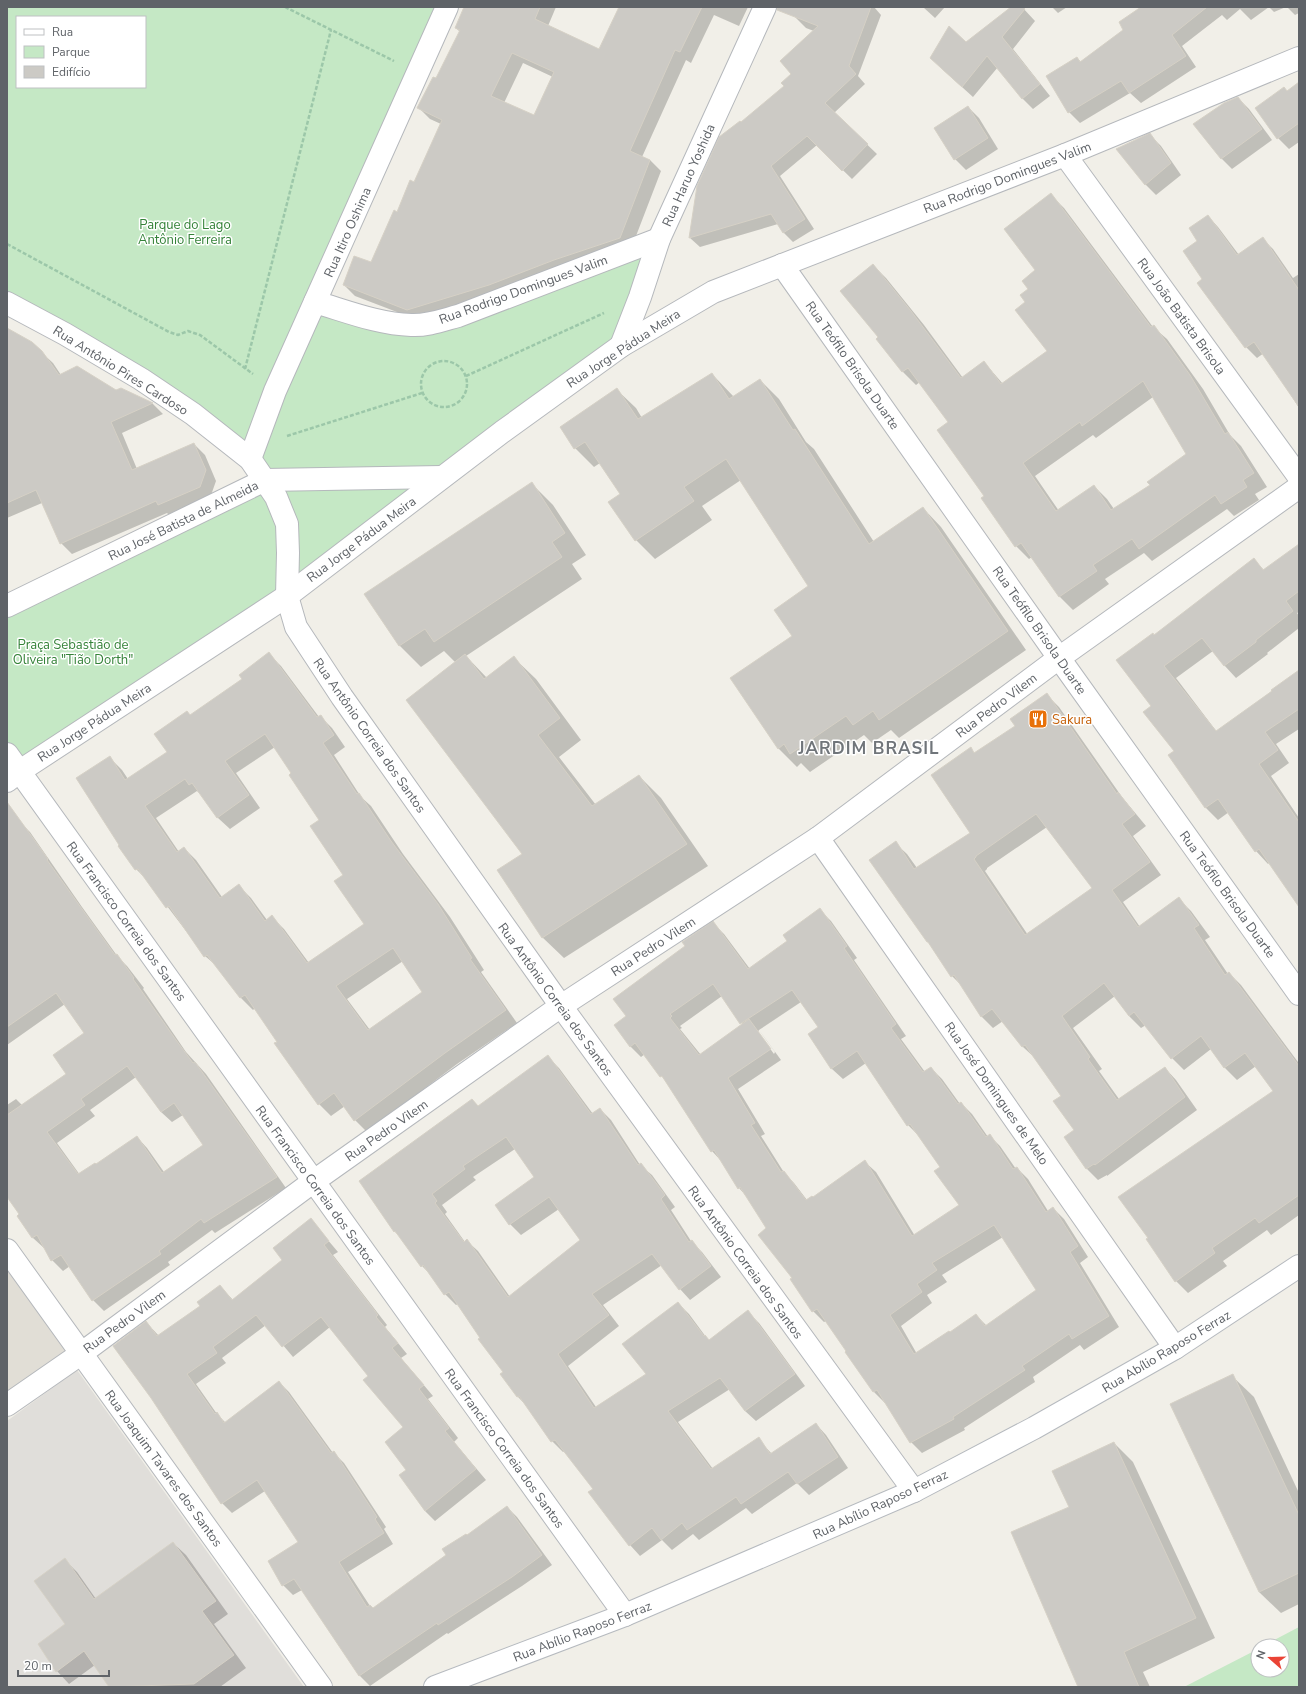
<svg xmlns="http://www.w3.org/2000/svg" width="1306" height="1694" font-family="'Nunito Sans',sans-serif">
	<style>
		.industrial { fill: #e0deda }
		.education { fill: #e1ded6 }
		.green { fill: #c5e8c5; fill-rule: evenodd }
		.shadow { fill: #0003; fill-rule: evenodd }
		.building { fill: #cccac5; stroke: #d6d1c6; fill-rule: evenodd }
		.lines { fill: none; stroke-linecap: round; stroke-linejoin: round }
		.street-casing { stroke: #b5b8bc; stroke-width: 24 }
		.secondary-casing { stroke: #b6babf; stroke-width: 24 }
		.path { stroke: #9cc7a9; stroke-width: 2.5; stroke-dasharray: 4 2; stroke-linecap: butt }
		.street { stroke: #fff; stroke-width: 22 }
		.secondary { stroke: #fff; stroke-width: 22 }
		.labels { text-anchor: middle; stroke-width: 3; stroke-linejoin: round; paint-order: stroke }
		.street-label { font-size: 13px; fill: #5f6368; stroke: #fff }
		.park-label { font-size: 13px; fill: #348238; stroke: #fff }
		.food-label { font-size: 13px; fill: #c56008; stroke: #fff; text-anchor: start }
		.district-label { font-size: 17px; font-weight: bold; letter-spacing: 1px; fill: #70757a; stroke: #fff }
	</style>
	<rect width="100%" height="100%" fill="#f1efe8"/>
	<path class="industrial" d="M77 1370 304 1687H7V1421Z"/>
	<path class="education" d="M7 1261 74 1357 7 1405Z"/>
	<g class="green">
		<path d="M7 7H448L250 459 7 305ZM17 17H145V87H17Z"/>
		<path d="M652 246 621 346 451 466 265 476 253 458 321 304 419 328Z"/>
		<path d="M429 481 292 588 273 484Z"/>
		<path d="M264 486 281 520 280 593 21 766 7 747V611Z"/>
		<path d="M1299 1627V1687H1184L1258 1649V1670H1282V1646H1263Z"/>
	</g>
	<g class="shadow">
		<path d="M465 7H556L548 26 600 50 620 7H748L739 26 714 15 691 63 686 60 642 157 650 160 661 171 631 249 418 320 355 296 344 285 371 263 415 183 441 124 430 119 419 108 436 79 460 32 456 28ZM523 63 553 77 534 117 504 103Z"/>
		<path d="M798 7H850L835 39 806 28 795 17Z"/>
		<path d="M869 7H874L881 15 858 76 865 84 834 113 877 154 852 179 817 145 780 176 814 229 793 242 783 232 778 224 700 247 690 238 698 187 741 123 792 81Z"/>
		<path d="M923 7H945L935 18Z"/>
		<path d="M1013 7H1022L1035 21 1013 49 1050 96 1033 109 1022 98 998 67 973 97 942 69 966 44Z"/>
		<path d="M1052 7H1067L1058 13Z"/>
		<path d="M1143 7H1286L1274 12 1269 7 1251 20 1240 9 1227 20 1222 15 1182 46 1196 67 1141 103 1130 93 1080 123 1069 112 1077 58 1081 62 1124 30Z"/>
		<path d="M1287 7H1299V13L1295 15Z"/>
		<path d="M1299 83V142L1289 149 1278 138 1257 109 1287 92Z"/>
		<path d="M1238 98 1249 109 1272 140 1232 169 1221 158Z"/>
		<path d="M968 107 979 118 998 149 966 170 955 159Z"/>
		<path d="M1150 135 1161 146 1181 175 1156 195 1145 184Z"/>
		<path d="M1051 195 1064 208 1153 327 1167 339 1203 389 1230 435 1241 446 1267 487 1255 494 1259 500 1234 516 1227 509 1152 561 1144 553 1105 579 1109 584 1073 610 1060 597 1032 557 1029 559 1016 546 985 496 950 422 920 382 916 385 903 372 878 339 879 337 873 265 886 278 924 325 963 378 984 362 1003 384 1048 351 1027 302 1029 289 1037 270ZM1153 397 1187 454 1151 485 1114 509 1107 499 1094 486 1059 511 1035 476 1093 435 1096 438Z"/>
		<path d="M1208 216 1218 227 1239 255 1263 239 1273 249 1293 278 1299 274V408L1264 353 1257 358 1246 347 1204 279 1199 241Z"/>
		<path d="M7 332 41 352 53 363 61 375 116 391 121 389 153 404 163 414 122 433 137 469 194 444 205 455 216 481 210 498 170 516 167 513 72 554 61 543 42 503 7 518Z"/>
		<path d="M712 374 734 397 760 380 779 399 806 442 814 449 874 542 923 508 941 527 1026 650 899 738 891 730 872 743 864 735 810 772 801 763 797 767 778 748 810 586 741 480 702 506 712 520 655 559 636 540 610 502 621 494 600 463 594 467 575 448 561 428 617 390 636 408 642 418Z"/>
		<path d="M532 484 553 505 586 555 572 564 582 579 466 656 487 678 514 658 536 679 581 740 559 757 596 805 639 776 661 798 708 866 564 958 542 937 523 854 456 663 444 651 421 667 400 646 365 594Z"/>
		<path d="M1299 545V612L1297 613 1299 616V628L1267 653 1268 654 1236 678 1224 665 1213 651 1176 678 1217 732 1299 671V729L1276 744 1289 763 1271 776 1299 818V906L1270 862 1268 864 1256 851 1229 812 1218 820 1206 808 1169 755 1175 751 1152 707 1155 636 1254 560 1264 570Z"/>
		<path d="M269 654 281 666 319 717 320 716 332 728 345 747 334 755 361 797 371 806 403 854 450 917 484 970 481 972 517 1023 457 1064 367 1132 355 1120 345 1106 331 1116 319 1104 255 1008 253 1010 241 998 218 967 205 956 148 881 136 869 110 758 122 770 128 779 168 753 187 712 191 716 243 679ZM275 747 321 820 365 924 309 963 284 929 272 917 267 920 251 898 239 886 222 897 196 860 184 848 179 852 156 818 197 791 203 796 218 818 230 829 260 808 236 773ZM403 961 423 992 370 1030 347 999Z"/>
		<path d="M1047 695 1059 707 1122 797 1146 826 1133 836 1161 875 1123 902 1140 927 1179 899 1191 911 1210 937 1205 940 1228 974 1229 973 1241 985 1298 1062 1299 1061V1215L1271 1235 1267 1230 1223 1261 1227 1266 1188 1293 1176 1281 1274 1091 1256 1066 1237 1080 1225 1068 1211 1049 1184 1070 1172 1058 1146 1025 1141 1028 1129 1016 1115 996 1073 1028 1102 1069 1099 1071 1119 1099 1165 1068 1176 1080 1197 1110 1107 1176V1175L1098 1180 1087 1169 1075 1130 1062 1096 1035 1058 1023 1047 1003 1021 993 1028 981 1016 962 986 952 976 928 942 895 843 907 854 917 868 971 833V749L975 754 1016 726ZM1047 827 1093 888 1028 935 985 871 987 869V868Z"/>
		<path d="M20 822 30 832 82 907 118 957 127 966 144 988 143 989 186 1052 206 1074 286 1188 215 1233 212 1230 168 1262 170 1265 104 1311 93 1300 70 1266 63 1271 52 1260 45 1247 44 1248 33 1238 18 1216 21 1214 7 1196V1105L16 1099 22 1105 67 1074 86 1033 65 1004 7 1045V831ZM136 1077 161 1112 172 1122 183 1115 204 1145 164 1172 147 1148 137 1137 96 1166 80 1175 57 1143 95 1116 90 1110Z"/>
		<path d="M820 910 831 921 857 958 854 960 906 1036 901 1039 925 1072 931 1068 942 1079 960 1104 961 1103 972 1114 988 1137 990 1136 1000 1146 1016 1169 1017 1168 1028 1179 1048 1211 1053 1208 1064 1219 1088 1257 1080 1263 1119 1327 1084 1350 1080 1345 1033 1377 1035 1382 964 1428 965 1430 922 1453 911 1442 886 1402 885 1403 874 1392 846 1353 848 1351 826 1321 824 1322 813 1311 793 1278 768 1229 747 1197 739 1188 723 1163 712 1151 667 1083 645 1054 641 1057 630 1046 627 1016 686 946 713 923 724 934 750 969 789 941ZM722 996 743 1025 701 1055 680 1029 682 1028 680 1026ZM801 1002 820 1027 809 1035 832 1069 843 1079 866 1063 908 1125 919 1136 941 1168 960 1205 915 1236 876 1172 865 1162 813 1198 807 1200 794 1183 785 1174 761 1136 765 1134 738 1089 781 1060 759 1030ZM759 1030 775 1052 774 1054 758 1032ZM1003 1237 1037 1291 987 1326 976 1315 950 1334 917 1354 901 1326 932 1303 927 1295 947 1282 942 1275Z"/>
		<path d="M548 1057 559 1068 593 1114 600 1109 611 1120 640 1165 652 1175 675 1207 671 1210 691 1241 702 1252 721 1277 690 1300 680 1289 662 1265 603 1305 619 1326 568 1366 596 1407 647 1375 678 1303 689 1314 709 1341 748 1312 759 1323 805 1386 756 1421 745 1411 730 1389 678 1422 713 1469 758 1439 772 1454 816 1424 826 1435 848 1468 809 1495 797 1483 752 1514 746 1508 699 1540 693 1534 672 1550 662 1540 640 1556 630 1545 594 1490 565 1451 563 1452 552 1441 528 1407 518 1397 504 1372 458 1304 456 1305 445 1294 433 1277 422 1266 403 1239 394 1231 472 1100 479 1107ZM515 1149 535 1177 510 1224 521 1235 559 1209 581 1241 510 1297 478 1251 467 1241 465 1242 445 1214 447 1212 442 1205 476 1180 473 1177Z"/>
		<path d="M311 1220 338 1252 333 1255 387 1325 385 1327 407 1354 401 1358 433 1396 428 1399 458 1438 454 1442 486 1480 435 1521 425 1511 401 1475 408 1470 405 1427 370 1376 330 1327 293 1357 266 1325 222 1358 226 1363 196 1384 217 1414 226 1423 279 1382 289 1392 333 1453H334L344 1463 386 1527 384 1529 393 1544 348 1572 370 1606 373 1609 447 1555 467 1536 507 1507 517 1517 552 1565 522 1586 448 1634 447 1633 370 1686 360 1676 302 1590 293 1595 283 1585 300 1543 265 1491 232 1513 222 1503 152 1398 146 1322 159 1336 201 1306 220 1286 233 1300 283 1260Z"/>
		<path d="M1232 1376 1254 1397 1299 1493V1604L1281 1613 1259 1592Z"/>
		<path d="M1114 1443 1133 1462 1215 1638 1143 1672 1150 1687H1079L1070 1508Z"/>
		<path d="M173 1543 186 1555 228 1614 214 1624 246 1668 220 1687H110L95 1665 69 1684 57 1671 66 1625 65 1560 77 1572 96 1599Z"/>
	</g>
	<g class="building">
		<path d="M464 7H540L535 19 599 49 619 7H702L680 52 675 50 630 151 650 160 620 238 554 260 489 285 407 310 343 285 354 256 371 262 394 210 397 212 410 180 414 182 442 120 417 108 433 77 436 78 460 30 455 28ZM512 53 554 72 534 115 491 96Z"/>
		<path d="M777 7H871L849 66 856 74 825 103 868 144 842 171 807 136 771 166 805 219 783 233 771 214 689 238 697 186 719 137 740 121 741 122 784 86 781 83 791 74 780 61 818 26 777 10Z"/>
		<path d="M1011 7H1023L1025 9 1002 37 1040 84 1022 99 987 56 962 87 930 58 949 26 966 42Z"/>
		<path d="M1141 7H1207L1172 35 1186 56 1129 93 1121 81 1068 113 1046 76 1077 57 1080 62 1123 30 1119 22Z"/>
		<path d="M1299 82V123L1277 139 1255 108 1284 87 1287 91Z"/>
		<path d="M1238 97 1262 129 1221 159 1193 124 1224 103Z"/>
		<path d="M968 106 988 138 954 160 934 128Z"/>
		<path d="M1150 133 1171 163 1145 185 1116 149Z"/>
		<path d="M1051 193 1151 327 1154 325 1190 375 1225 434 1228 432 1254 473 1243 480 1247 487 1221 504 1215 495 1139 549 1132 539 1093 565 1097 571 1059 597 1021 543 1015 547 981 498 984 496 937 430 948 422 908 368 902 372 876 339 878 337 840 291 873 264 911 311 961 378 984 361 1001 384 1047 351 1015 310 1025 302 1020 295 1028 289 1022 281 1035 270 1004 229ZM1143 381 1186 454 1147 482 1150 485 1111 510 1094 485 1056 511 1023 463 1080 422 1082 426Z"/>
		<path d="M1208 215 1237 255 1263 237 1299 290V407L1254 342 1245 348 1197 283 1202 279 1183 251 1197 241 1189 228Z"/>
		<path d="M7 328 32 342 42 351 59 375 77 366 116 390 121 388 153 403 111 422 132 470 194 443 206 470 200 487 158 505 156 501 60 544 36 490 7 503Z"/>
		<path d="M712 373 729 399 760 379 793 430 795 429 869 544 923 507 1008 631 879 720 873 711 853 725 846 716 790 754 784 744 778 749 730 678 792 636 774 610 808 586 726 459 684 487 694 501 635 541 608 502 620 494 585 442 574 449 560 427 617 388 638 419Z"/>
		<path d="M532 482 565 533 552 542 562 557 434 642 425 629 399 646 364 594Z"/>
		<path d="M1299 544V591L1286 601 1293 611 1256 640V642L1224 666 1202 638 1164 666 1216 731 1272 691 1271 690 1299 670V709L1265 732 1278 750 1259 764 1299 822V907L1259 849 1255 852 1218 799 1205 808 1168 755 1174 751 1143 712 1151 706 1116 660 1153 633 1154 635 1254 558 1263 570Z"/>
		<path d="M269 652 317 717 321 715 334 735 323 743 357 794 359 793 391 841 438 904 472 958 470 959 506 1010 445 1053 354 1121 334 1093 318 1105 274 1043 277 1042 245 995 240 998 207 955 204 957 169 906 166 908 138 869 135 870 118 846 119 845 76 778 110 756 125 780 167 752 154 734 187 711 190 715 242 679 239 675ZM265 734 291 773 289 775 319 820 310 826 343 875 334 881 364 924 307 963 272 915 265 921 239 884 220 898 184 847 177 852 145 806 185 779 189 785 192 783 217 818 249 795 225 761ZM393 948 422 992 368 1030 336 986Z"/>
		<path d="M465 654 484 679 514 656 560 718 538 735 592 806 639 775 687 844 542 938 497 870 522 854 406 700Z"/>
		<path d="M1047 693 1117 794 1118 792 1135 814 1122 824 1150 862 1112 890 1138 927 1179 897 1199 925 1194 928 1225 975 1229 972 1299 1066V1195L1259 1223 1255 1218 1212 1248 1215 1253 1175 1282 1146 1239 1148 1238 1118 1197 1273 1091 1245 1053 1224 1068 1201 1036 1171 1059 1134 1012 1129 1016 1104 983 1062 1016 1090 1057 1088 1059 1117 1100 1165 1067 1185 1097 1095 1165 1094 1164 1086 1169 1064 1137 1074 1130 1053 1101 1061 1096 1025 1045 1022 1047 992 1009 981 1017 954 975 951 977 928 942H927L869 860 896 841 914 869 970 833 931 775 971 747 974 753 1015 726 1010 719ZM1036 814 1092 888 1025 935 974 859 976 857V856Z"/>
		<path d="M7 802 48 859 47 860 72 895 115 955 117 954 134 978 133 979 176 1040 193 1063 195 1062 277 1177 204 1223 201 1219 159 1251 161 1254 92 1301 61 1255 51 1261 37 1235 32 1238 17 1216 19 1214 7 1197V1115L66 1074 53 1055 84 1033 56 993 7 1027ZM127 1066 161 1112 174 1103 203 1145 162 1173 137 1136 96 1164 95 1163 78 1174 47 1132 85 1105 81 1099Z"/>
		<path d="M820 908 847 946 844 948 896 1024 891 1028 923 1072 931 1067 958 1104 961 1102 986 1137 990 1134 1013 1169 1017 1167 1046 1212 1053 1207 1078 1246 1070 1252 1109 1316 1072 1339 1069 1334 1022 1366 1025 1370 953 1417 954 1419 910 1443 877 1390 873 1392 845 1352 846 1351 817 1309 812 1312 790 1279 792 1278 758 1235 766 1228 740 1187 738 1189 714 1150 711 1152 662 1076 660 1077 635 1043 630 1047 614 1025 626 1016 613 999 685 946 682 942 713 921 748 969 787 941 783 935ZM713 984 740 1024 792 990 818 1027 808 1034 831 1069 857 1051 907 1126 910 1124 940 1167 934 1171 959 1205 912 1236 865 1160 813 1197 812 1196 806 1200 784 1171 781 1172 751 1125 755 1123 728 1078 771 1049 749 1019 699 1055 670 1018 672 1016 670 1014ZM994 1225 1036 1290 985 1326 976 1314 950 1332 949 1331 914 1354 890 1315 922 1292 917 1284 937 1270 932 1263Z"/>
		<path d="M548 1055 591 1114 600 1108 638 1165 641 1163 665 1195 661 1199 689 1242 692 1240 711 1266 679 1290 652 1254 592 1294 609 1315 558 1354 594 1408 646 1374 622 1344 678 1302 704 1336 705 1335 709 1340 748 1310 795 1374 745 1411 720 1378 668 1411 711 1469 759 1437 770 1454 816 1423 838 1457 797 1484 788 1472 741 1504 736 1497 687 1530 682 1523 661 1540 652 1528 629 1546 588 1492 593 1489 555 1440 551 1442 519 1396 517 1397 500 1374 503 1372 478 1339 480 1338 449 1292 444 1295 423 1265 421 1267 395 1231 394 1232 359 1181 472 1099 478 1106ZM506 1137 534 1177 495 1205 509 1225 549 1197 580 1240 508 1297 467 1239 464 1242 435 1203 437 1201 432 1194 465 1169 463 1166Z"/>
		<path d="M311 1218 329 1241 324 1245 378 1315 376 1317 398 1343 392 1348 424 1385 419 1389 449 1428 445 1431 476 1469 425 1511 399 1475 406 1470 385 1442 403 1427 363 1380 368 1376 321 1317 282 1347 256 1315 213 1347 217 1353 187 1374 215 1414 217 1412 224 1423 279 1381 331 1453 334 1451 377 1517 375 1519 384 1533 339 1562 367 1607 370 1605 373 1608 446 1555 442 1549 466 1534 467 1535 507 1506 542 1555 512 1577 438 1625 437 1623 359 1676 294 1579 282 1586 268 1561 298 1542 257 1480 221 1504 151 1398 113 1346 146 1321 157 1336 200 1306 197 1302 220 1285 232 1300 282 1260 273 1248Z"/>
		<path d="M1233 1374 1299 1515V1573L1259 1592 1170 1404Z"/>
		<path d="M1114 1442 1196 1618 1124 1652 1139 1687H1078L1011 1532 1069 1507 1052 1471Z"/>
		<path d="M173 1542 216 1601 202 1611 234 1655 194 1684 109 1687 84 1651 56 1672 38 1644 65 1624 34 1581 65 1558 94 1599Z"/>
	</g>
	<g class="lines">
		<defs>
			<g id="street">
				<path d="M1065 155 1299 477"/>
				<path d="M782 265 1059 658 1299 994"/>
				<path d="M315 302C346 311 378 324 411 325 427 326 443 320 458 316L659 239"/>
				<path d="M7 303 65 334 141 379 193 414 250 459 276 497 287 524 288 553 287 596 296 627 342 697 561 1006 914 1491"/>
				<path d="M621 346 640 297 659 239 765 7"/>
				<path d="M250 459 275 391 447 7"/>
				<path d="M7 606 265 480 442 477"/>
				<path d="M7 754 625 1615"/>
				<path d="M7 781 20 771 287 596 502 432 621 346 713 292 1065 155 1299 58"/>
				<path d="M818 838 1175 1348"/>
				<path d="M7 1250 321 1687"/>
				<path d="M7 1405 82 1353 314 1181 561 1006 818 838 1059 658 1299 487"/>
			</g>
			<path id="secondary" d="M435 1687 625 1615 914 1491 1034 1428 1175 1348 1299 1266"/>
		</defs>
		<use href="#street" class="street-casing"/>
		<use href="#secondary" class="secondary-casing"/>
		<g class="path">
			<path d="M285 7 394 61"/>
			<path d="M7 244 169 332 178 335 188 331 200 335 253 374"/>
			<circle cx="444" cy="384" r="23"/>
			<path d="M245 369 331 30"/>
			<path d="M466 376 604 313"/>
			<path d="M287 436 422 393"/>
		</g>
		<use href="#street" class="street"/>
		<use href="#secondary" class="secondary"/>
	</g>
	<defs>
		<symbol id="restaurant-square" viewBox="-11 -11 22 22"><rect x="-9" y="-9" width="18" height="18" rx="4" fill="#e8710a" stroke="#fff"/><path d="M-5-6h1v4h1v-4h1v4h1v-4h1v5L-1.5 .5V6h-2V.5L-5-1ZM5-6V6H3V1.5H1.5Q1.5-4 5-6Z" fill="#fff"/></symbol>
	</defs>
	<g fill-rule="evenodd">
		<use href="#restaurant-square" x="1027" y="708" width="22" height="22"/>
	</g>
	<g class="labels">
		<g class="street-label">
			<text transform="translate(688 175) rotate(-66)" y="5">Rua Haruo Yoshida</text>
			<text transform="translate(1007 177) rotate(-21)" y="5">Rua Rodrigo Domingues Valim</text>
			<text transform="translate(347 232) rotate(-66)" y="5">Rua Itiro Oshima</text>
			<text transform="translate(523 289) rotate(-20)" y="5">Rua Rodrigo Domingues Valim</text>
			<text transform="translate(1182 316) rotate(54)" y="5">Rua João Batista Brisola</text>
			<text transform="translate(623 348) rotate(-33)" y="5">Rua Jorge Pádua Meira</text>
			<text transform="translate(853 365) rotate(55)" y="5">Rua Teófilo Brisola Duarte</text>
			<text transform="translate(121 370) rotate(32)" y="5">Rua Antônio Pires Cardoso</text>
			<text transform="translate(183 520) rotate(-26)" y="5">Rua José Batista de Almeida</text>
			<text transform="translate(361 539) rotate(-37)" y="5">Rua Jorge Pádua Meira</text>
			<text transform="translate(1040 630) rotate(55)" y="5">Rua Teófilo Brisola Duarte</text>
			<text transform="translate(996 705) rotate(-37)" y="5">Rua Pedro Vilem</text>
			<text transform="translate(94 722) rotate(-33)" y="5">Rua Jorge Pádua Meira</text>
			<text transform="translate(370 735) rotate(55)" y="5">Rua Antônio Correia dos Santos</text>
			<text transform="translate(1228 894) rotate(54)" y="5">Rua Teófilo Brisola Duarte</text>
			<text transform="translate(127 921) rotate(54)" y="5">Rua Francisco Correia dos Santos</text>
			<text transform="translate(653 946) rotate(-33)" y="5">Rua Pedro Vilem</text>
			<text transform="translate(556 999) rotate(54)" y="5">Rua Antônio Correia dos Santos</text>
			<text transform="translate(997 1093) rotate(55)" y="5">Rua José Domingues de Melo</text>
			<text transform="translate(386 1130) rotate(-35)" y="5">Rua Pedro Vilem</text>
			<text transform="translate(316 1185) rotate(54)" y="5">Rua Francisco Correia dos Santos</text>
			<text transform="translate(746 1262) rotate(54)" y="5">Rua Antônio Correia dos Santos</text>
			<text transform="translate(124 1321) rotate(-36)" y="5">Rua Pedro Vilem</text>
			<text transform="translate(1166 1351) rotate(-31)" y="5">Rua Abílio Raposo Ferraz</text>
			<text transform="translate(505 1448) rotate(54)" y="5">Rua Francisco Correia dos Santos</text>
			<text transform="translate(164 1468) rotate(54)" y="5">Rua Joaquim Tavares dos Santos</text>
			<text transform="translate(880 1504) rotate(-25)" y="5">Rua Abílio Raposo Ferraz</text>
			<text transform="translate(582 1631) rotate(-21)" y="5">Rua Abílio Raposo Ferraz</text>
		</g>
		<g class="park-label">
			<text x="185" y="229">Parque do Lago<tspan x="185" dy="15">Antônio Ferreira</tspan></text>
			<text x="73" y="649">Praça Sebastião de<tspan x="73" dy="15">Oliveira "Tião Dorth"</tspan></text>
		</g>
		<g class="food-label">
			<text x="1052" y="724">Sakura</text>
		</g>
		<g class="district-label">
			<text x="869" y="754">JARDIM BRASIL</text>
		</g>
	</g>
	<rect width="1306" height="1694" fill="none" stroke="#5f6368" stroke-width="16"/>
	<rect x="16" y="16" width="130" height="72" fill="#ffffff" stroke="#bfc1c3"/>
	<rect x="24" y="29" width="20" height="6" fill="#ffffff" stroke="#bfc1c3"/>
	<text x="52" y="36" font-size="12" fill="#5f6368">Rua</text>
	<rect x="24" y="46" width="20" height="12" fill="#c5e8c5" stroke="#bfc1c3"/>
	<text x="52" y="56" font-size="12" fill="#5f6368">Parque</text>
	<rect x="24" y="66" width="20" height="12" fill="#cccac5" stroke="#bfc1c3"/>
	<text x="52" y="76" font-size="12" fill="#5f6368">Edifício</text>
	<g transform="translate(1270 1658) rotate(290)"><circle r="19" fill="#ffffff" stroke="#bfc1c3"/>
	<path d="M0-3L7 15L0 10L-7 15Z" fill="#ea4335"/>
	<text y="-6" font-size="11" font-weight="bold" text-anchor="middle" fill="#5f6368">N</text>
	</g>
	<path d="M18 1670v6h91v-6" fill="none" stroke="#5f6368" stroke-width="2"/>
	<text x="24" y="1670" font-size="12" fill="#5f6368" stroke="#ffffff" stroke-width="3" paint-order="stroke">20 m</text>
</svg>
